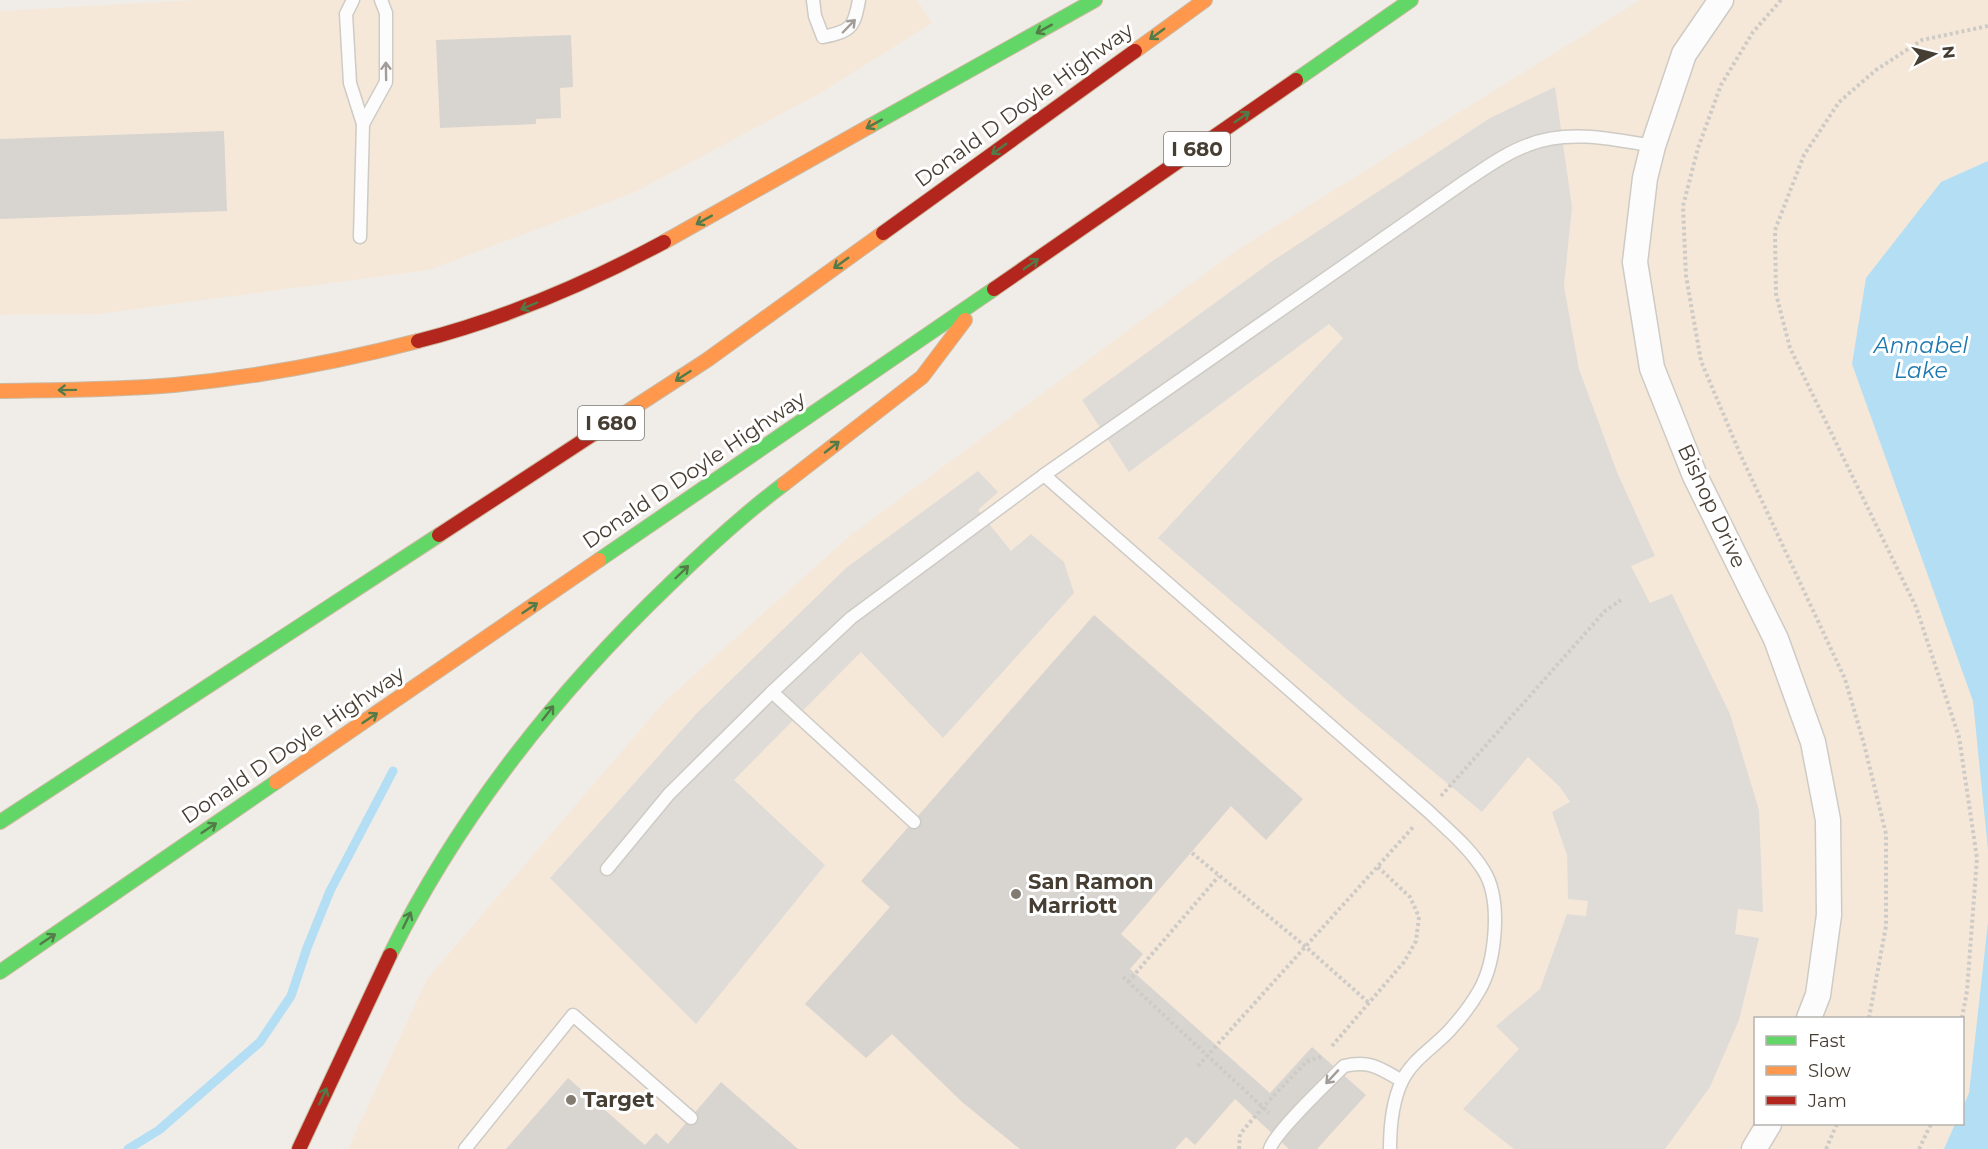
<svg xmlns="http://www.w3.org/2000/svg" width="1988" height="1149" font-family="Montserrat,sans-serif">
	<style>
		.commercial { fill: #f5e8d9; fill-rule: evenodd }
		.parking { fill: #dfdcd8 }
		.water { fill: #b3def4 }
		.lines { fill: none; stroke-linecap: round; stroke-linejoin: round }
		.stream { stroke: #b3def4; stroke-width: 9 }
		.building { fill: #d8d4cf }
		.lane-casing { stroke: #cecbc5; stroke-width: 15 }
		.street-casing { stroke: #cecbc5; stroke-width: 27 }
		.fast-casing { stroke: #cbb9a0; stroke-width: 16 }
		.slow-casing { stroke: #cbb9a0; stroke-width: 16 }
		.jam-casing { stroke: #cbb9a0; stroke-width: 16 }
		.path { stroke: #cecbc6; stroke-width: 4; stroke-dasharray: 3 3; stroke-linecap: butt }
		.lane { stroke: #fdfcfc; stroke-width: 12 }
		.street { stroke: #fdfcfc; stroke-width: 24 }
		.fast { stroke: #63d668; stroke-width: 14 }
		.slow { stroke: #ff974d; stroke-width: 14 }
		.jam { stroke: #b3261e; stroke-width: 14 }
		.oneway { stroke: #a29d98 }
		.oneway2 { stroke: #527b48 }
		.poi-dot { fill: #827b72; stroke: #fff; stroke-width: 2 }
		.labels { text-anchor: middle; stroke-width: 6; stroke-linejoin: round; paint-order: stroke }
		.shield { fill: #fff; stroke: #7e7870; stroke-width: 1.5 }
		.shield-label { font-size: 20px; font-weight: bold; fill: #473e33 }
		.street-label { font-size: 21px; fill: #473e33; stroke: #fff }
		.poi-label { font-size: 21px; font-weight: bold; fill: #473e33; stroke: #fff; text-anchor: start }
		.water-label { font-size: 22px; font-style: italic; fill: #1e79ae; stroke: #fff }
	</style>
	<rect width="100%" height="100%" fill="#f0ede8"/>
	<g class="commercial">
		<path d="M196 0H917L932 23 817 95 635 192 429 270 98 314 0 315V11Z"/>
		<path d="M1640 0H1988V1149H348L427 979 664 702 852 534 1234 252ZM1756 1018H1962V1124H1756Z"/>
	</g>
	<g class="parking">
		<path d="M1555 87 1572 207 1564 286 1579 369 1617 472 1655 556 1631 566 1650 603 1672 594 1730 714 1759 810 1763 912 1738 909 1735 934 1759 938 1739 1020 1710 1087 1665 1149H1514L1463 1109 1519 1049 1496 1026 1540 989 1567 914 1586 916 1588 901 1568 899 1567 855 1552 812 1570 802 1560 787 1528 757 1482 812 1354 706 1158 538 1343 338 1329 324 1129 472 1082 400 1271 262 1490 118Z"/>
		<path d="M978 471 998 492 978 510 1011 551 1031 534 1064 562 1074 593 943 738 861 652 734 780 825 865 696 1024 550 878 695 715 846 568Z"/>
	</g>
	<g class="water">
		<path d="M1988 161V850L1973 701 1852 364 1866 278 1941 182Z"/>
		<path d="M1988 922V1149H1944L1955 1124H1962L1963 1107 1969 1093Z"/>
	</g>
	<g class="lines">
		<path class="stream" d="M128 1149 159 1130 260 1042 291 996 307 948 330 891 393 771"/>
	</g>
	<g class="building">
		<path d="M571 35 573 87 560 88 561 118 536 119V124L440 128 436 40Z"/>
		<path d="M224 131 227 211 0 219V139Z"/>
		<path d="M1094 615 1303 799 1266 840 1231 806 1121 934 1143 954 1130 969 1270 1093 1312 1047 1366 1095 1317 1149H1289L1235 1099 1195 1145 1186 1137 1175 1149H1020L962 1102 892 1034 866 1058 805 1004 890 907 861 881Z"/>
		<path d="M568 1078 645 1145 656 1133 668 1144 721 1082 798 1149H506Z"/>
	</g>
	<g class="lines">
		<defs>
			<g id="lane">
				<path d="M353 0 346 14 350 83 363 124 360 237"/>
				<path d="M813 0 815 16 823 37C851 31 854 28 859 0"/>
				<path d="M363 124 386 82V13L381 0"/>
				<path d="M1044 475 1428 811C1447 829 1470 848 1484 871 1502 900 1496 962 1479 991 1471 1005 1460 1019 1449 1031 1433 1048 1412 1060 1402 1081 1392 1102 1390 1127 1390 1149"/>
				<path d="M772 692 914 822"/>
				<path d="M607 869 669 794 772 692 851 618 1044 475 1467 180C1487 167 1506 153 1528 145 1567 129 1613 139 1653 146"/>
				<path d="M465 1149 573 1015 691 1118"/>
				<path d="M1270 1149C1274 1133 1329 1081 1344 1066 1370 1060 1380 1068 1402 1081"/>
			</g>
			<g id="street">
				<path d="M1721 0 1684 54 1653 146 1645 178 1635 262 1652 368 1695 476 1776 639 1813 742 1828 820 1829 915 1818 995 1809 1018"/>
				<path d="M1754 1149 1769 1124"/>
			</g>
			<g id="fast">
				<path d="M1296 80 1411 0"/>
				<path d="M870 126 1095 0"/>
				<path d="M599 560 994 289"/>
				<path d="M0 822 439 535"/>
				<path d="M390 955C460 814 558 691 671 583 707 548 744 514 784 484"/>
				<path d="M0 972 276 782"/>
			</g>
			<g id="slow">
				<path d="M1135 51 1205 0"/>
				<path d="M664 242 870 126"/>
				<path d="M0 391C58 390 116 390 174 385 257 377 338 362 418 341"/>
				<path d="M607 425 707 360 883 233"/>
				<path d="M784 484 922 377 965 320"/>
				<path d="M276 782 599 560"/>
			</g>
			<g id="jam">
				<path d="M883 233 1135 51"/>
				<path d="M994 289 1296 80"/>
				<path d="M418 341C504 319 586 284 664 242"/>
				<path d="M439 535 607 425"/>
				<path d="M299 1149 390 955"/>
			</g>
		</defs>
		<use href="#lane" class="lane-casing"/>
		<use href="#street" class="street-casing"/>
		<use href="#fast" class="fast-casing"/>
		<use href="#slow" class="slow-casing"/>
		<use href="#jam" class="jam-casing"/>
		<g class="path">
			<path d="M1781 0 1753 32 1721 85 1698 148 1683 206 1686 276 1701 361 1741 456 1845 679 1864 744 1886 834V926L1869 1018"/>
			<path d="M1441 796 1605 611 1621 600"/>
			<path d="M1192 853 1306 947 1369 1003"/>
			<path d="M1123 977 1269 1113"/>
			<path d="M1128 982 1219 876"/>
			<path d="M1962 1018 1967 991 1977 858 1959 737 1916 607 1790 348 1776 294 1775 230 1804 155 1839 102 1876 70 1922 40 1988 26"/>
			<path d="M1332 1046 1404 962 1416 941 1419 917 1410 897 1378 867"/>
			<path d="M1198 1066 1414 826"/>
			<path d="M1239 1149 1240 1134 1263 1107 1307 1061 1321 1057"/>
			<path d="M1826 1149 1837 1124"/>
			<path d="M1919 1149 1931 1124"/>
		</g>
		<use href="#lane" class="lane"/>
		<use href="#street" class="street"/>
		<use href="#fast" class="fast"/>
		<use href="#slow" class="slow"/>
		<use href="#jam" class="jam"/>
	</g>
	<defs><path id="oneway-shaft" d="M-6 0H5M1.5-3L5.5 0L1.5 3" fill="none" stroke-width="1.6" stroke-linecap="round" stroke-linejoin="round" transform="scale(1.5)"/></defs>
	<g class="oneway">
		<use href="#oneway-shaft" transform="translate(849 26) rotate(-46)"/>
		<use href="#oneway-shaft" transform="translate(386 71) rotate(-91)"/>
		<use href="#oneway-shaft" transform="translate(1332 1077) rotate(133)"/>
	</g>
	<g class="oneway2">
		<use href="#oneway-shaft" transform="translate(1044 29) rotate(151)"/>
		<use href="#oneway-shaft" transform="translate(1157 34) rotate(144)"/>
		<use href="#oneway-shaft" transform="translate(1242 117) rotate(-35)"/>
		<use href="#oneway-shaft" transform="translate(874 124) rotate(151)"/>
		<use href="#oneway-shaft" transform="translate(999 149) rotate(144)"/>
		<use href="#oneway-shaft" transform="translate(704 220) rotate(151)"/>
		<use href="#oneway-shaft" transform="translate(841 263) rotate(144)"/>
		<use href="#oneway-shaft" transform="translate(1031 264) rotate(-35)"/>
		<use href="#oneway-shaft" transform="translate(529 306) rotate(157)"/>
		<use href="#oneway-shaft" transform="translate(683 376) rotate(147)"/>
		<use href="#oneway-shaft" transform="translate(67 390) rotate(179)"/>
		<use href="#oneway-shaft" transform="translate(832 447) rotate(-38)"/>
		<use href="#oneway-shaft" transform="translate(682 572) rotate(-44)"/>
		<use href="#oneway-shaft" transform="translate(530 608) rotate(-34)"/>
		<use href="#oneway-shaft" transform="translate(548 713) rotate(-52)"/>
		<use href="#oneway-shaft" transform="translate(370 718) rotate(-34)"/>
		<use href="#oneway-shaft" transform="translate(209 828) rotate(-34)"/>
		<use href="#oneway-shaft" transform="translate(407 920) rotate(-64)"/>
		<use href="#oneway-shaft" transform="translate(48 939) rotate(-34)"/>
		<use href="#oneway-shaft" transform="translate(323 1096) rotate(-65)"/>
	</g>
	<g class="poi-dot">
		<circle cx="1016" cy="894" r="6"/>
		<circle cx="571" cy="1100" r="6"/>
	</g>
	<g class="labels">
		<g class="shield">
			<rect x="1164" y="132" width="66" height="34" rx="4.5"/>
			<rect x="578" y="406" width="66" height="34" rx="4.5"/>
		</g>
		<g class="shield-label">
			<text x="1197" y="156">I 680</text>
			<text x="611" y="430">I 680</text>
		</g>
		<g class="street-label">
			<text transform="translate(1024 105) rotate(-36)" y="7">Donald D Doyle Highway</text>
			<text transform="translate(694 470) rotate(-34)" y="7">Donald D Doyle Highway</text>
			<text transform="translate(1712 506) rotate(65)" y="7">Bishop Drive</text>
			<text transform="translate(293 745) rotate(-34)" y="7">Donald D Doyle Highway</text>
		</g>
		<g class="poi-label">
			<text x="1028" y="889">San Ramon<tspan x="1028" dy="24">Marriott</tspan></text>
			<text x="583" y="1107">Target</text>
		</g>
		<g class="water-label">
			<text x="1921" y="353">Annabel<tspan x="1921" dy="25">Lake</tspan></text>
		</g>
	</g>
	<rect x="1754" y="1017" width="210" height="108" fill="#ffffff" stroke="#b5b2ad" stroke-width="1.5"/>
	<rect x="1766" y="1036" width="30" height="9" fill="#63d668" stroke="#b5b2ad" stroke-width="1.5"/>
	<text x="1808" y="1047" font-size="18" fill="#473e33">Fast</text>
	<rect x="1766" y="1066" width="30" height="9" fill="#ff974d" stroke="#b5b2ad" stroke-width="1.5"/>
	<text x="1808" y="1077" font-size="18" fill="#473e33">Slow</text>
	<rect x="1766" y="1096" width="30" height="9" fill="#b3261e" stroke="#b5b2ad" stroke-width="1.5"/>
	<text x="1808" y="1107" font-size="18" fill="#473e33">Jam</text>
	<g transform="translate(1934 54) rotate(83)" stroke="#ffffff" stroke-width="4.5" paint-order="stroke">
	<path d="M0-4.5L10 22L0 15L-10 22Z" fill="#473e33"/>
	<text y="-9" font-size="16" font-weight="bold" text-anchor="middle" fill="#473e33">N</text>
	</g>
</svg>
